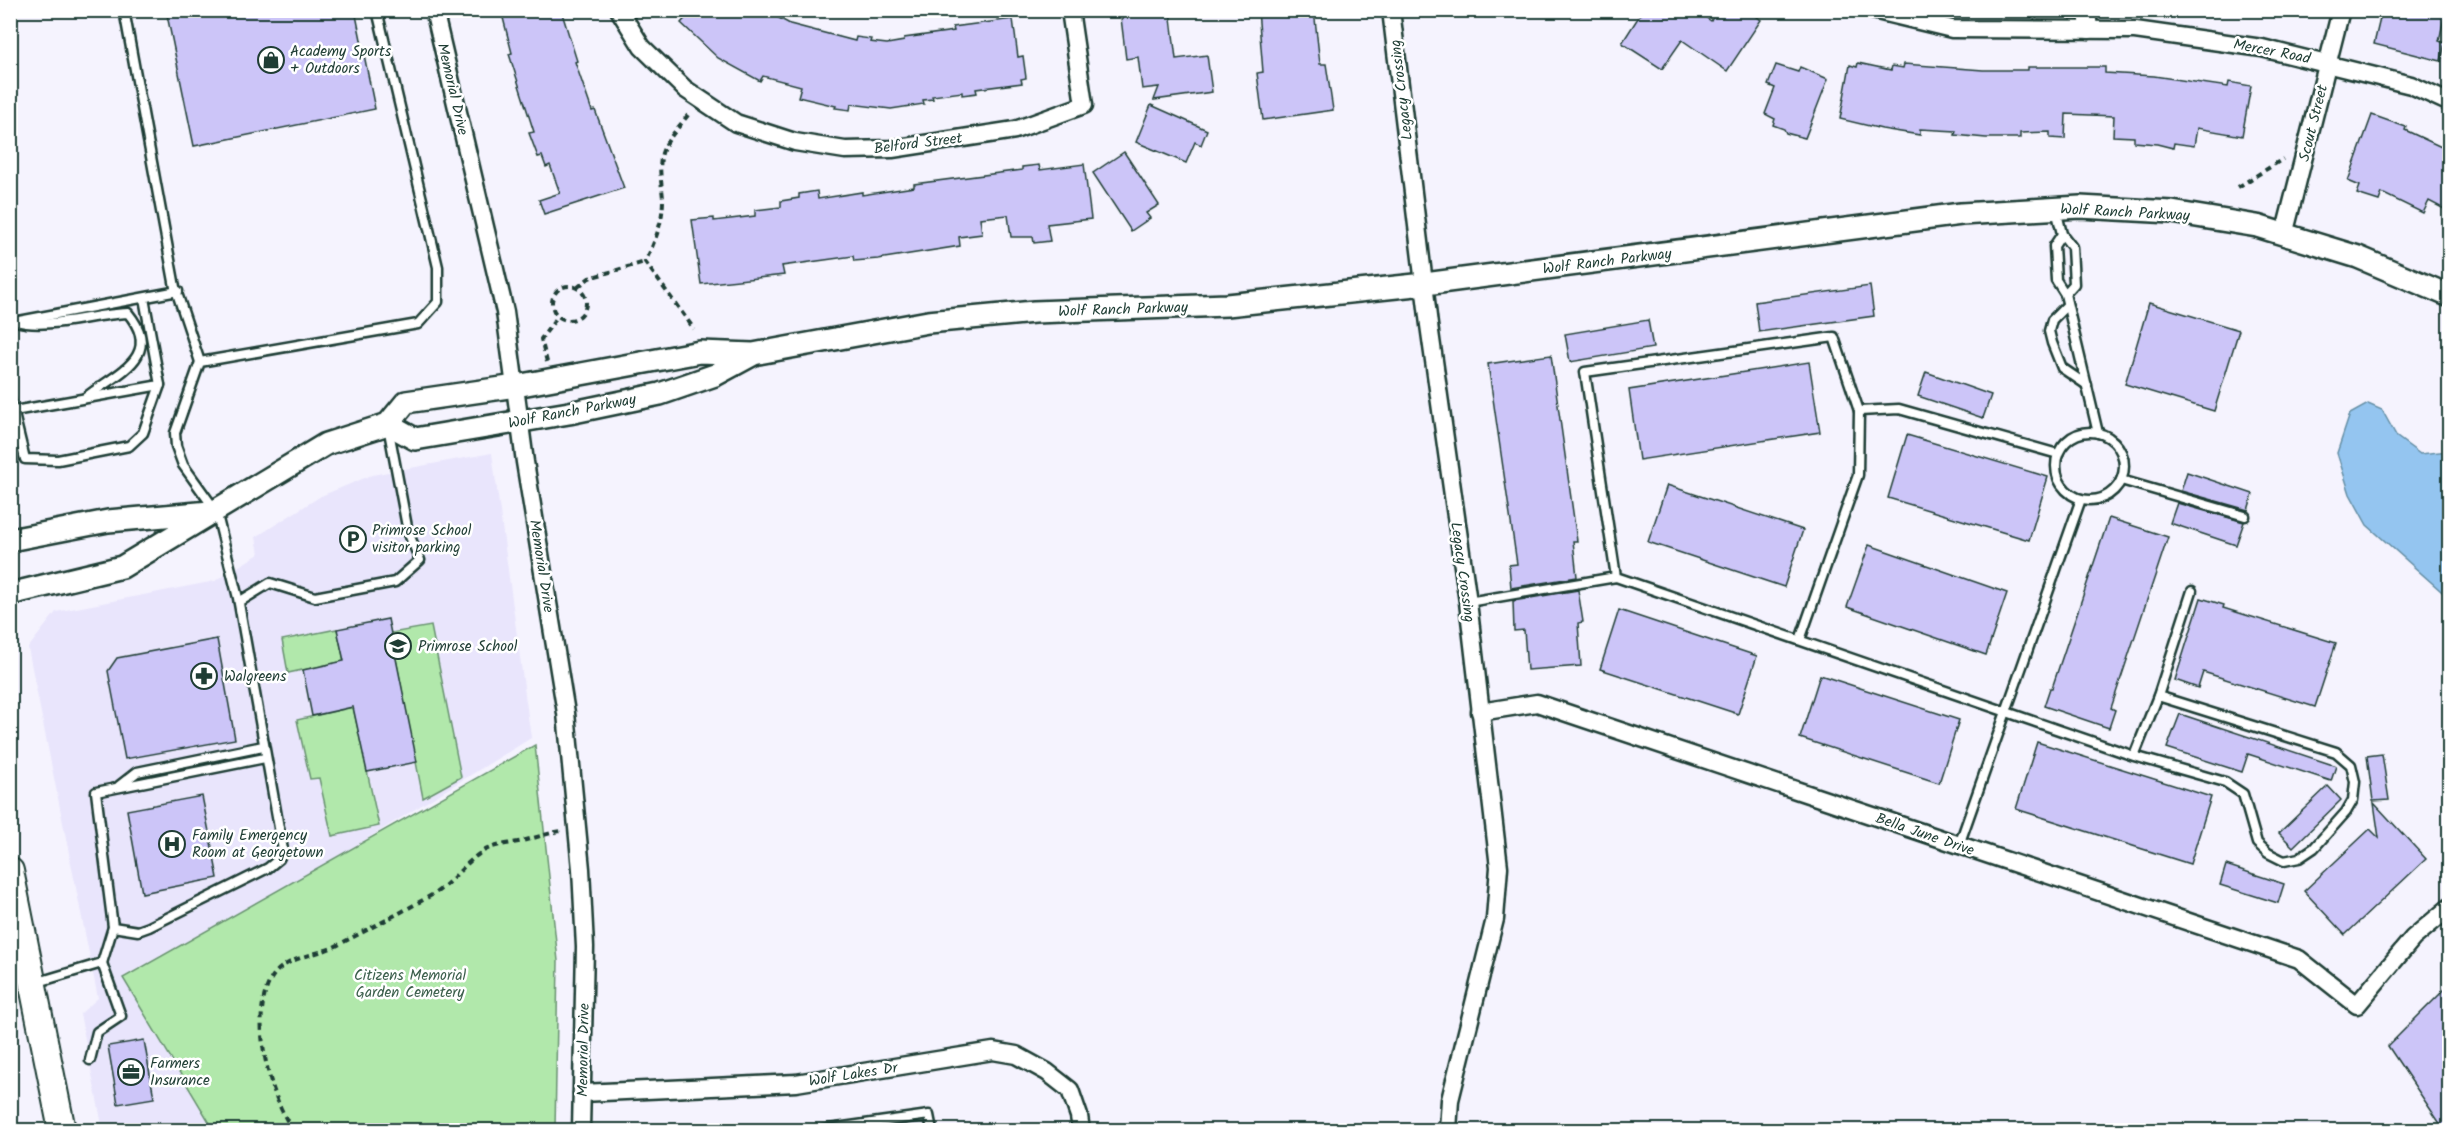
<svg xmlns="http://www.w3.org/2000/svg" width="2460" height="1141" font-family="Kalam,sans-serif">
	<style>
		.built { fill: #e9e5fc }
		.green { fill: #b1e8ab; stroke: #689270; stroke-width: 1.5 }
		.water { fill: #94c5f0; stroke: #658fa5; stroke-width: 1.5 }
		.building { fill: #ccc5f8; stroke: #1f3d34; stroke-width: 1.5 }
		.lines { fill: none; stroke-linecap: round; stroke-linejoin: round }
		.service-casing { stroke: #1f3d34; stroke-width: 13 }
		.minor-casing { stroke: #1f3d34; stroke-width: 21 }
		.tertiary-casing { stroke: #1f3d34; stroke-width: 26 }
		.primary-casing { stroke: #1f3d34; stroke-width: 30 }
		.path { stroke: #1f3d34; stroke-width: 4; stroke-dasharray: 6 4.5; stroke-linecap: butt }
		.service { stroke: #fff; stroke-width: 8 }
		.minor { stroke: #fff; stroke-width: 16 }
		.tertiary { stroke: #fff; stroke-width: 21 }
		.primary { stroke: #fff; stroke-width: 26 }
		.labels { text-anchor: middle; stroke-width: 5; stroke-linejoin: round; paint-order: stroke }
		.poi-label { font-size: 15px; fill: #1f3d34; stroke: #fff; text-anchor: start }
		.street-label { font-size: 15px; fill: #1f3d34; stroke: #fff }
		.park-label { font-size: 15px; fill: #3c5f4c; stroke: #fff }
	</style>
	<rect width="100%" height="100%" fill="#f5f3fe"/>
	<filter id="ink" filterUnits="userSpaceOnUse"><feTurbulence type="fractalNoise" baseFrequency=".0167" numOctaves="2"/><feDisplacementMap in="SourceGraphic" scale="12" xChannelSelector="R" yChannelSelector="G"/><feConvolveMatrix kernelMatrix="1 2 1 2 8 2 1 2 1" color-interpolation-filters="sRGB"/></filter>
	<g filter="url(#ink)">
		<path class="built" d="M492 453 531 738 324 865 123 977 214 1130H103L80 1014 98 998 28 648 56 612 215 581 259 554 256 537 321 496 372 475Z"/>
		<g class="green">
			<path d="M431 626 461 777 423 798 391 633Z"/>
			<path d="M337 629 344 661 288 673 282 640Z"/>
			<path d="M353 707 379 826 332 836 319 778 310 779 297 720Z"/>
			<path d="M535 745 558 961 555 1130H214L123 978Z"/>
		</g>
		<path class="water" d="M2368 404 2382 410 2397 437 2420 454 2449 451V598L2367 525 2350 494 2337 453 2350 414Z"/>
		<g class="building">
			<path d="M166 10H355L375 109 194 146Z"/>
			<path d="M501 10H561L577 61 575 62 592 111 595 110 624 188 544 214 539 200 560 193 550 165 546 167 542 156 538 157 529 133 534 132 509 54 512 53Z"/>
			<path d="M693 10H764L790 24 855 41 856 37 871 39 870 42 887 44 904 41V38L954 31 953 27 1013 19 1018 57 1023 56 1026 78 1021 79 1022 83 976 89 977 93 962 95V92L932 96 933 99 923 100 924 104 891 109 851 104 850 110 835 108 836 106 798 97 801 86 763 76 760 81 718 58 681 23Z"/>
			<path d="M1120 10H1170L1176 59 1207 55 1212 92 1154 100 1159 87 1142 89 1138 57 1126 59Z"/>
			<path d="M1258 10H1314L1320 64H1326L1333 110 1263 120 1257 73 1263 72Z"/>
			<path d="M1643 10H1695L1711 21 1717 10H1748L1761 20 1727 71 1682 40 1662 69 1622 43Z"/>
			<path d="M2382 10H2429L2445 14 2439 41 2445 43 2441 61 2374 44Z"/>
			<path d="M1858 63 1891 70 1892 66 1903 68 1904 64 1983 70H2028V67H2105V73L2154 76 2228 87 2229 82 2251 86 2242 136 2197 128 2194 146 2174 143 2173 148 2157 144 2134 142V137L2113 136 2114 116 2066 114 2065 139 2050 138V132L2020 133V138H1986L1955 135 1956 131 1920 129V135L1882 129 1840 119 1850 65 1857 67Z"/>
			<path d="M1776 65 1798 72 1800 67 1828 79 1805 138 1786 133 1784 129 1773 125 1775 119 1765 114 1775 88 1768 85Z"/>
			<path d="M1151 105 1207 130 1201 145 1195 142 1186 163 1136 142Z"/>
			<path d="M2372 115 2406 127 2405 130 2450 151V212L2429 201 2423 213 2382 193 2379 201 2357 194 2360 186 2348 181Z"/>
			<path d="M1124 152 1159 205 1146 213 1150 218 1131 231 1093 173Z"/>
			<path d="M1084 164 1091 219 1047 224 1050 241 1034 243 1033 237H1011L1008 215 980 218 982 234 959 237 960 246 878 259 854 261 853 256 782 266 784 275 701 284 692 220 714 218V221L755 216V210L781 207V201L799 198V194L817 191 818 199 862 192V195L914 187V184L1022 170V167L1039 165 1040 170Z"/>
			<path d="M1870 286 1874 316 1759 332 1755 302Z"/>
			<path d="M2149 303 2239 330 2214 411 2125 384Z"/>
			<path d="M1648 320 1653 348 1570 362 1565 334Z"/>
			<path d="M1551 355 1577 541H1573L1577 577 1511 588 1509 565 1517 564 1488 364Z"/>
			<path d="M1809 362 1820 432 1639 460 1629 390Z"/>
			<path d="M1926 372 1991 395 1983 418 1918 396Z"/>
			<path d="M1907 435 2048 477 2029 540 1888 498Z"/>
			<path d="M2187 472 2253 494 2248 510 2181 491Z"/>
			<path d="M1667 485 1803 530 1784 587 1648 542Z"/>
			<path d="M2177 503 2244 522 2236 545 2170 523Z"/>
			<path d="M2109 518 2168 537 2111 708 2115 710 2109 728 2044 706 2050 688H2052Z"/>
			<path d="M1869 545 2007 593 1986 655 1847 607Z"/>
			<path d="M1578 590 1583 622 1578 623 1581 666 1527 670 1524 630 1514 631 1513 601Z"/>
			<path d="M2201 598 2224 605 2223 608 2336 643 2315 707 2203 672 2198 688 2175 680Z"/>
			<path d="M1619 610 1757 656 1738 714 1600 669Z"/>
			<path d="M388 619 417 762 367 772 353 707 312 716 303 670 344 661 337 629Z"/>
			<path d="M217 639 235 739 125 759 108 671 117 658Z"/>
			<path d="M1820 675 1959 720 1939 783 1800 738Z"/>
			<path d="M2180 714 2336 766 2331 781 2248 754 2242 772 2167 748Z"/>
			<path d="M2037 742 2211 797 2190 864 2016 809Z"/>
			<path d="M2382 754 2389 800 2373 801 2367 756Z"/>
			<path d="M2328 786 2341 800 2293 847 2279 833Z"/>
			<path d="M202 796 218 878 142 893 127 810Z"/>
			<path d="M2374 803 2426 859 2345 935 2304 891 2370 829 2379 838Z"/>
			<path d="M2226 865 2284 884 2278 903 2220 885Z"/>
			<path d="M2450 984V1131H2445L2388 1046Z"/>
			<path d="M144 1040 154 1098 118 1104 108 1046Z"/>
		</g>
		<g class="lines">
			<defs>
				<g id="service">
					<path d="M124 10 175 287 200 362"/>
					<path d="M2056 209 2062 234 2072 247 2074 284 2065 294 2056 280 2054 246 2062 234"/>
					<path d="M2065 294 2098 433"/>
					<path d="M2067 305 2052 320 2049 331 2052 343 2062 368 2087 385"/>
					<path d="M16 321C47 330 93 314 128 313 165 358 114 374 85 398"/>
					<path d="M19 321 178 291"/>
					<path d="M10 398 25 459 58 460 129 446 143 433 160 385 144 298"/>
					<path d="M14 411 160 385"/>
					<circle cx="2090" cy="466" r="34"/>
					<path d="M2058 454 1899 409 1859 411 1834 337 1585 372 1616 577 2134 756 2225 782 2243 794 2257 843 2268 853 2284 861 2299 858 2314 848 2346 812 2353 800 2355 782 2351 765 2336 752 2158 696 2134 756"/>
					<path d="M2121 480 2245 516"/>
					<path d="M239 602 270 583 315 597 395 582 420 560 408 532 388 426"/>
					<path d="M1468 602 1616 577"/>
					<path d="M1800 640 1858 475 1859 411"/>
					<path d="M2158 696 2192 591"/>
					<path d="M119 786 137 772 263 746"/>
					<path d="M1959 845 2081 499"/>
					<path d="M113 927 138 931 149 927 268 868 279 859 283 850 238 598 216 511 183 465 176 446 175 433 200 362 418 324 438 302V267L377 10"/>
					<path d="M35 983 102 963 113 927 96 792 265 758"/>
					<path d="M90 1060 97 1032 121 1016 102 963"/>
					<path d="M822 1130 929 1115 932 1130"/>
				</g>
				<g id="minor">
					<path d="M434 10 505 312 525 462 566 713 581 869 585 947 581 1130"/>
					<path d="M619 10 642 47 685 89 736 123 795 142 845 150 892 149 1015 130 1084 105 1070 10"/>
					<path d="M1391 10 1429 325 1468 602 1499 867 1495 919 1450 1100 1448 1130"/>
					<path d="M1873 10 1952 29 2135 30 2262 48 2411 85 2450 103"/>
					<path d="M2087 10 2089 30"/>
					<path d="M2284 235 2341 10"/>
					<path d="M1480 712 1537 703 2299 959 2357 1005 2413 938 2450 907"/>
					<path d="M582 1093 796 1083 993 1051 1016 1055 1047 1072 1070 1090 1079 1116 1081 1130"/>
				</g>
				<g id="tertiary">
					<path d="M388 424 415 439 569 413 660 394 715 375 752 355"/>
					<path d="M10 540 108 521 210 512"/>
					<path d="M10 594 122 567 326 444 388 424 406 402 516 386 700 352 753 354 928 322 1034 312 1227 305 1425 284 1961 214 2080 207 2172 212 2257 226 2358 257 2450 296"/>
				</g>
				<path id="primary" d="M10 871 62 1130"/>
			</defs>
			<use href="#service" class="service-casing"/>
			<use href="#minor" class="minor-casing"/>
			<use href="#tertiary" class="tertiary-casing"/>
			<use href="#primary" class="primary-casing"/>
			<g class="path">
				<path d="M688 115C680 126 666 140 662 153 658 169 662 184 663 199 663 222 655 242 645 262L694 329"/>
				<path d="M2238 187 2283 159"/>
				<circle cx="569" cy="303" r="17"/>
				<path d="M578 287 589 278 645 262"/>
				<path d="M547 362 541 339 558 316"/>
				<path d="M293 1130C269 1096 249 1017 271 979 284 956 317 956 338 945 370 928 403 912 435 893 451 883 463 865 479 854 494 843 510 845 526 840 538 837 549 833 561 831"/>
			</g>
			<use href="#service" class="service"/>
			<use href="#minor" class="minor"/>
			<use href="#tertiary" class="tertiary"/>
			<use href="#primary" class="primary"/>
		</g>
	</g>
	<defs>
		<symbol id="shop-ring" viewBox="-11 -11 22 22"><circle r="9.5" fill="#fff" stroke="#1f3d34" stroke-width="1.5"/><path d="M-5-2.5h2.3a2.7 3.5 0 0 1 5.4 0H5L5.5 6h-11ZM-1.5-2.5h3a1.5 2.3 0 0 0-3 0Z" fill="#1f3d34"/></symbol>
		<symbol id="parking-ring" viewBox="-11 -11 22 22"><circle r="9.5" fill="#fff" stroke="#1f3d34" stroke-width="1.5"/><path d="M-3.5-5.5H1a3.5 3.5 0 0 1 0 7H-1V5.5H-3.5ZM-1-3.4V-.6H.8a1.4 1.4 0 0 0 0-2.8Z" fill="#1f3d34"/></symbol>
		<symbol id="school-ring" viewBox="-11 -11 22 22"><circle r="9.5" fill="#fff" stroke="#1f3d34" stroke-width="1.5"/><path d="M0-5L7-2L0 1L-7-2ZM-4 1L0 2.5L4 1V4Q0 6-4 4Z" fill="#1f3d34"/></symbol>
		<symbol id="pharmacy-ring" viewBox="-11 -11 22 22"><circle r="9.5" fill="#fff" stroke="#1f3d34" stroke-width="1.5"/><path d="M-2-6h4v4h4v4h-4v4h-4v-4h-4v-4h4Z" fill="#1f3d34"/></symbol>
		<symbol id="hospital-ring" viewBox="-11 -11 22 22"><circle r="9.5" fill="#fff" stroke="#1f3d34" stroke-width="1.5"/><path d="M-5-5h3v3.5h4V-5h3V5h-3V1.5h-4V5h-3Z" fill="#1f3d34"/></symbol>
		<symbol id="office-ring" viewBox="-11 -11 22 22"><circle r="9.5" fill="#fff" stroke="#1f3d34" stroke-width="1.5"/><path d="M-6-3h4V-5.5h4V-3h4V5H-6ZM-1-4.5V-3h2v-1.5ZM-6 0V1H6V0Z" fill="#1f3d34"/></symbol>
	</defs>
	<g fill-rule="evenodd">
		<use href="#shop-ring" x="256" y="45" width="30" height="30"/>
		<use href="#parking-ring" x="338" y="524" width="30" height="30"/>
		<use href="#school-ring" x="383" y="631" width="30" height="30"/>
		<use href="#pharmacy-ring" x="189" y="661" width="30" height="30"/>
		<use href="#hospital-ring" x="157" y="829" width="30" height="30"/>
		<use href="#office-ring" x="116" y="1057" width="30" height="30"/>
	</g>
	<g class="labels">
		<g class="poi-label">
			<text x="290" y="56">Academy Sports<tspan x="290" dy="17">+ Outdoors</tspan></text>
			<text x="372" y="535">Primrose School<tspan x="372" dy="17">visitor parking</tspan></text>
			<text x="418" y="651">Primrose School</text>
			<text x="224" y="681">Walgreens</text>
			<text x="192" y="840">Family Emergency<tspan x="192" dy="17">Room at Georgetown</tspan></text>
			<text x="150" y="1068">Farmers<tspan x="150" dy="17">Insurance</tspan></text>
		</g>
		<g class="street-label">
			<text transform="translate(2272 51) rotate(11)" y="5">Mercer Road</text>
			<text transform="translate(453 89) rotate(77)" y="5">Memorial Drive</text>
			<text transform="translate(1401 90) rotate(-97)" y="5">Legacy Crossing</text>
			<text transform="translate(2313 123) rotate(-76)" y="5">Scout Street</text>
			<text transform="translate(918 143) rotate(-7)" y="5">Belford Street</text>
			<text transform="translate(2125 212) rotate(3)" y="5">Wolf Ranch Parkway</text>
			<text transform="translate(1607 261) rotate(-7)" y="5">Wolf Ranch Parkway</text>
			<text transform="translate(1123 309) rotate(-2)" y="5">Wolf Ranch Parkway</text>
			<text transform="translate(572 411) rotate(-11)" y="5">Wolf Ranch Parkway</text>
			<text transform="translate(542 566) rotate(81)" y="5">Memorial Drive</text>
			<text transform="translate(1463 572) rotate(82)" y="5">Legacy Crossing</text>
			<text transform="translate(1925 834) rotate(19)" y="5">Bella June Drive</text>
			<text transform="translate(583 1050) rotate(-89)" y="5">Memorial Drive</text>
			<text transform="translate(853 1074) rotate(-9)" y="5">Wolf Lakes Dr</text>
		</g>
		<g class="park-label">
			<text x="410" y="980">Citizens Memorial<tspan x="410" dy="17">Garden Cemetery</tspan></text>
		</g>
	</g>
	<rect width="2460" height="1141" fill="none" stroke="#fff" stroke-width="36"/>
	<rect x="18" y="18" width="2424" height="1105" fill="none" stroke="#1f3d34" stroke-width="2" filter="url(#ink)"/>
</svg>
